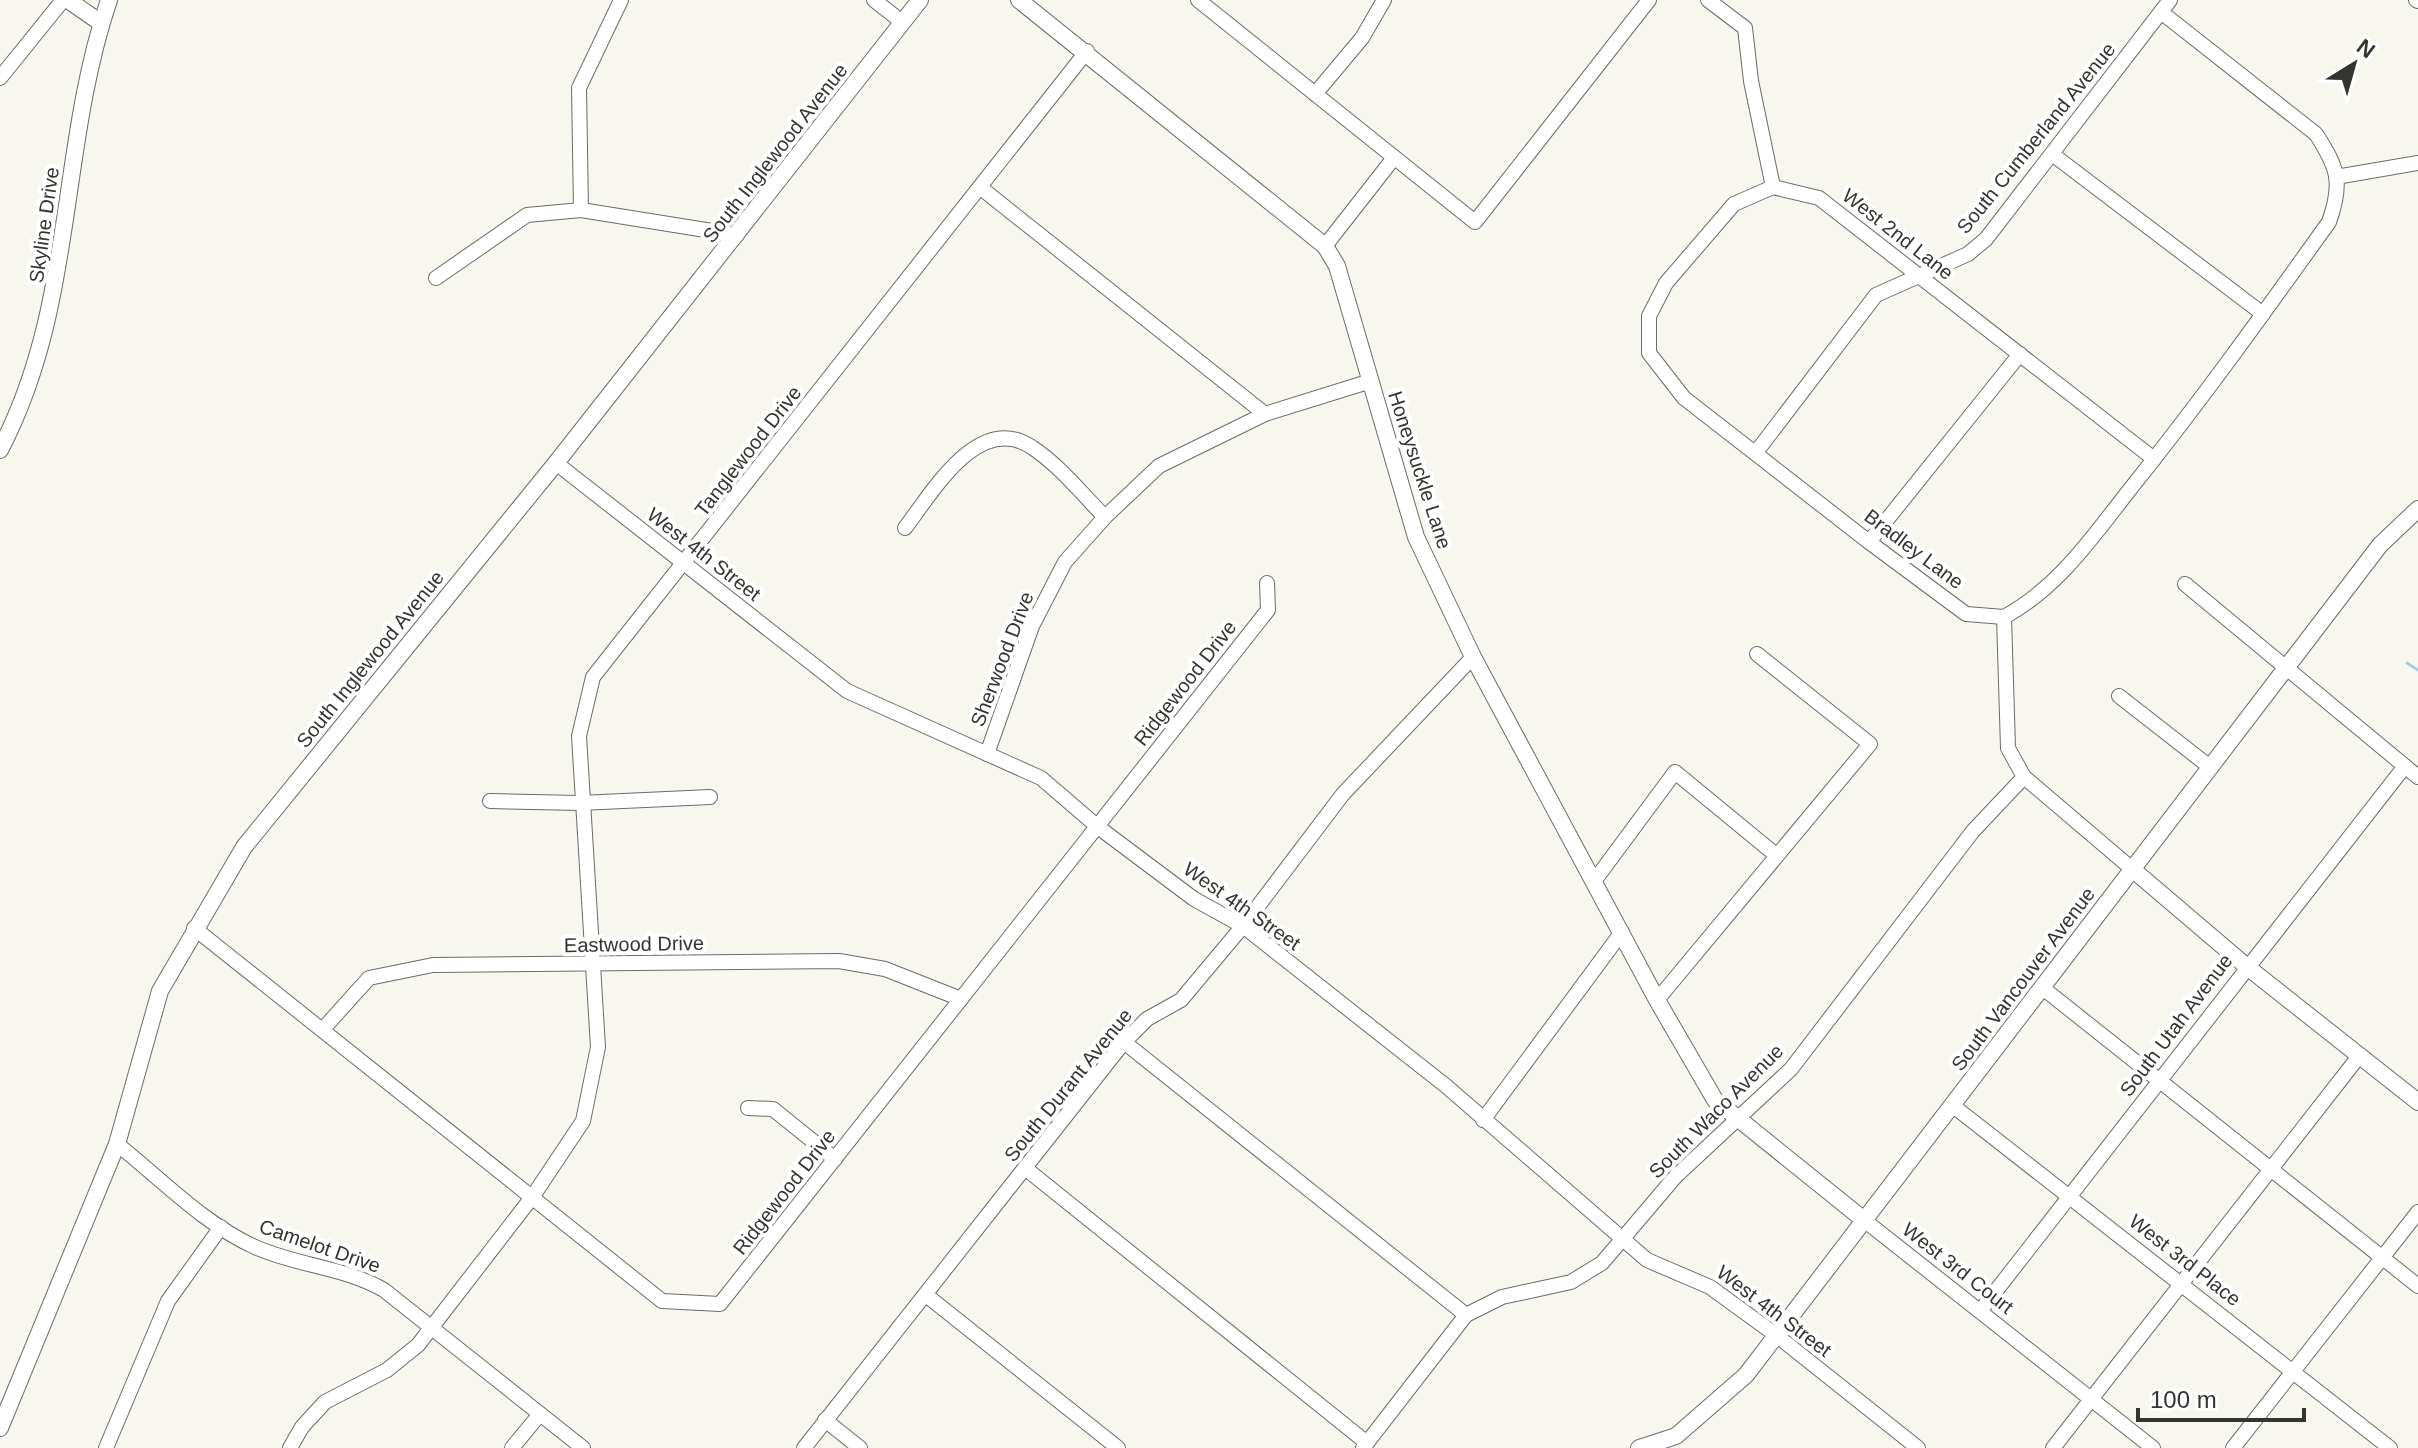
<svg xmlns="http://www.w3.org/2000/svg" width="2418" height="1448" font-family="Helvetica,sans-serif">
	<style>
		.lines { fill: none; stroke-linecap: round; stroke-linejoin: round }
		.stream { stroke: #acc9e4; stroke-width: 3 }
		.minor-casing { stroke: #6c6c67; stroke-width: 16 }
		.tertiary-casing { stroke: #6c6c67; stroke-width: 18 }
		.minor { stroke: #fff; stroke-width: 14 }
		.tertiary { stroke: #fff; stroke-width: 16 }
		.labels { text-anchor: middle; stroke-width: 8; stroke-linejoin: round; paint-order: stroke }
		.street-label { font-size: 20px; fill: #343431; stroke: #fff }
	</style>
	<rect width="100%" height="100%" fill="#f7f7f0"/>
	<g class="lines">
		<path class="stream" d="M2407 663 2418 670"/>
		<defs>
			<g id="minor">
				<path d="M874 0 902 22"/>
				<path d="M1198 0 1475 222 1649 0"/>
				<path d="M1708 0 1745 28 1751 81 1773 187"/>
				<path d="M2416 0 2418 1"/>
				<path d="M0 78 63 0"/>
				<path d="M1315 94 1362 38 1384 0"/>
				<path d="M2052 154 2263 314"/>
				<path d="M2336 177 2418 163"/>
				<path d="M1773 187 1734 204 1666 283 1649 316V353L1684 398 1869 542 1966 614 2004 617"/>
				<path d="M1773 187 1819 198 2154 459"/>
				<path d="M981 188 1265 414"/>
				<path d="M581 210 579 88 621 0"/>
				<path d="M1325 246 1393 159"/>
				<path d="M436 278 527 215 581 210 737 235"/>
				<path d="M1757 451 1876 295 1968 254 1986 239 2170 0"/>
				<path d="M556 463 847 691 1041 778 1098 827 1194 899 1243 926 1446 1086 1647 1260 1710 1287 1776 1335 1918 1448"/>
				<path d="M905 528C932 493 979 410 1033 448 1060 466 1082 494 1105 517"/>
				<path d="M1869 542 2020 354"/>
				<path d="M2185 584 2418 777"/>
				<path d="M2004 617C2061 586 2095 533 2135 483 2203 398 2266 310 2329 222 2343 183 2338 168 2316 134L2161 12"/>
				<path d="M2004 617 2008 748 2024 777 2131 868"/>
				<path d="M2119 696 2210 767"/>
				<path d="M987 754 1032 626 1065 562 1105 517 1159 466 1265 414 1371 381"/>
				<path d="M490 801 580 803 710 797"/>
				<path d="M1595 880 1675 772 1776 855"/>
				<path d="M194 928 662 1301 720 1304 1268 610 1267 583"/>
				<path d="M2044 989 2418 1286"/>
				<path d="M1657 1000 1870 744 1757 654"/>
				<path d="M324 1028 369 978 433 965 839 961 885 969 961 999"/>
				<path d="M1124 1042 1466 1315"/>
				<path d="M1952 1105 2390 1448"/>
				<path d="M748 1108 773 1109 835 1159"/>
				<path d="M1483 1120 1622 932"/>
				<path d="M117 1144C161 1179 204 1224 255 1247 297 1266 344 1267 384 1290L583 1448"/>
				<path d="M1025 1168 1367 1443"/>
				<path d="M1864 1220 2153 1448"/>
				<path d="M926 1295 1118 1448"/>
				<path d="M1981 1310 2405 766"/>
				<path d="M825 1420 860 1448"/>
				<path d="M106 1448 168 1301 221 1227"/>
				<path d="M290 1448 302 1427 325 1402 387 1370 418 1345 533 1196 583 1121 598 1047 579 736 593 677 1087 51"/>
				<path d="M512 1448 540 1414"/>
				<path d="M804 1448 1124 1042 1147 1019 1181 1000 1243 926 1343 794 1473 657"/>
				<path d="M1363 1448 1466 1315 1502 1297 1571 1282 1602 1263 1675 1177 1791 1069 1973 831 2024 777"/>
				<path d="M2053 1448 2360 1055"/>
				<path d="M2233 1448 2418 1212"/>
			</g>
			<g id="tertiary">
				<path d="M68 0 101 23"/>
				<path d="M1019 0 1325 246 1337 266 1416 537 1473 657 1657 1000 1715 1100 1864 1220"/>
				<path d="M0 450C76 304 58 151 109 0"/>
				<path d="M2131 868 2246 966 2418 1102"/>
				<path d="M0 1428 117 1144 160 991 244 847 556 463 920 0"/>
				<path d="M1639 1448 1676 1436 1746 1375 2380 545 2418 509"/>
			</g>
		</defs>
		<use href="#minor" class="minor-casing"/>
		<use href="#tertiary" class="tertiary-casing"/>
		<use href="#minor" class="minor"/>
		<use href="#tertiary" class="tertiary"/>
	</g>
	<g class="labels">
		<g class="street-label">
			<text transform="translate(2036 138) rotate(-51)" y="7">South Cumberland Avenue</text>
			<text transform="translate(775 153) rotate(-52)" y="7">South Inglewood Avenue</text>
			<text transform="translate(44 225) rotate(-82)" y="7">Skyline Drive</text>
			<text transform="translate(1898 234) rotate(38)" y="7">West 2nd Lane</text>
			<text transform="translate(748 451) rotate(-52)" y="7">Tanglewood Drive</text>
			<text transform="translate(1420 470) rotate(72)" y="7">Honeysuckle Lane</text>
			<text transform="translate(1914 549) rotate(37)" y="7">Bradley Lane</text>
			<text transform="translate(704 554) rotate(38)" y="7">West 4th Street</text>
			<text transform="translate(370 659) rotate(-51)" y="7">South Inglewood Avenue</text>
			<text transform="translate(1002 659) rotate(-69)" y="7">Sherwood Drive</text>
			<text transform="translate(1185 683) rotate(-52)" y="7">Ridgewood Drive</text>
			<text transform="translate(1242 906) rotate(35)" y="7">West 4th Street</text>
			<text transform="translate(634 944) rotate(-1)" y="7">Eastwood Drive</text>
			<text transform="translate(2023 979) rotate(-53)" y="7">South Vancouver Avenue</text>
			<text transform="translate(2176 1025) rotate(-53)" y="7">South Utah Avenue</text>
			<text transform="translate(1068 1085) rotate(-51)" y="7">South Durant Avenue</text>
			<text transform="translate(1716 1111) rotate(-45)" y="7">South Waco Avenue</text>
			<text transform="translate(784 1192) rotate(-52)" y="7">Ridgewood Drive</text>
			<text transform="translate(320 1246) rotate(19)" y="7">Camelot Drive</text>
			<text transform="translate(2185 1260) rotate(38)" y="7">West 3rd Place</text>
			<text transform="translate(1958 1268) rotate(38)" y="7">West 3rd Court</text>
			<text transform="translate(1774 1311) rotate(37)" y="7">West 4th Street</text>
		</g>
	</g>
	<g transform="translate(2354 64) rotate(37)" stroke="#ffffff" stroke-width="6" paint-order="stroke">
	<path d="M0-6L14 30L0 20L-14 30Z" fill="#343431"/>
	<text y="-12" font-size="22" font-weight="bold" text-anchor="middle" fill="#343431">N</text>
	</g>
	<path d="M2138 1408v12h166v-12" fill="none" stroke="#343431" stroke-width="4"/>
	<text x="2150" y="1408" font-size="24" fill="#343431" stroke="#ffffff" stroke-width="6" paint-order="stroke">100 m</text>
</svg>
